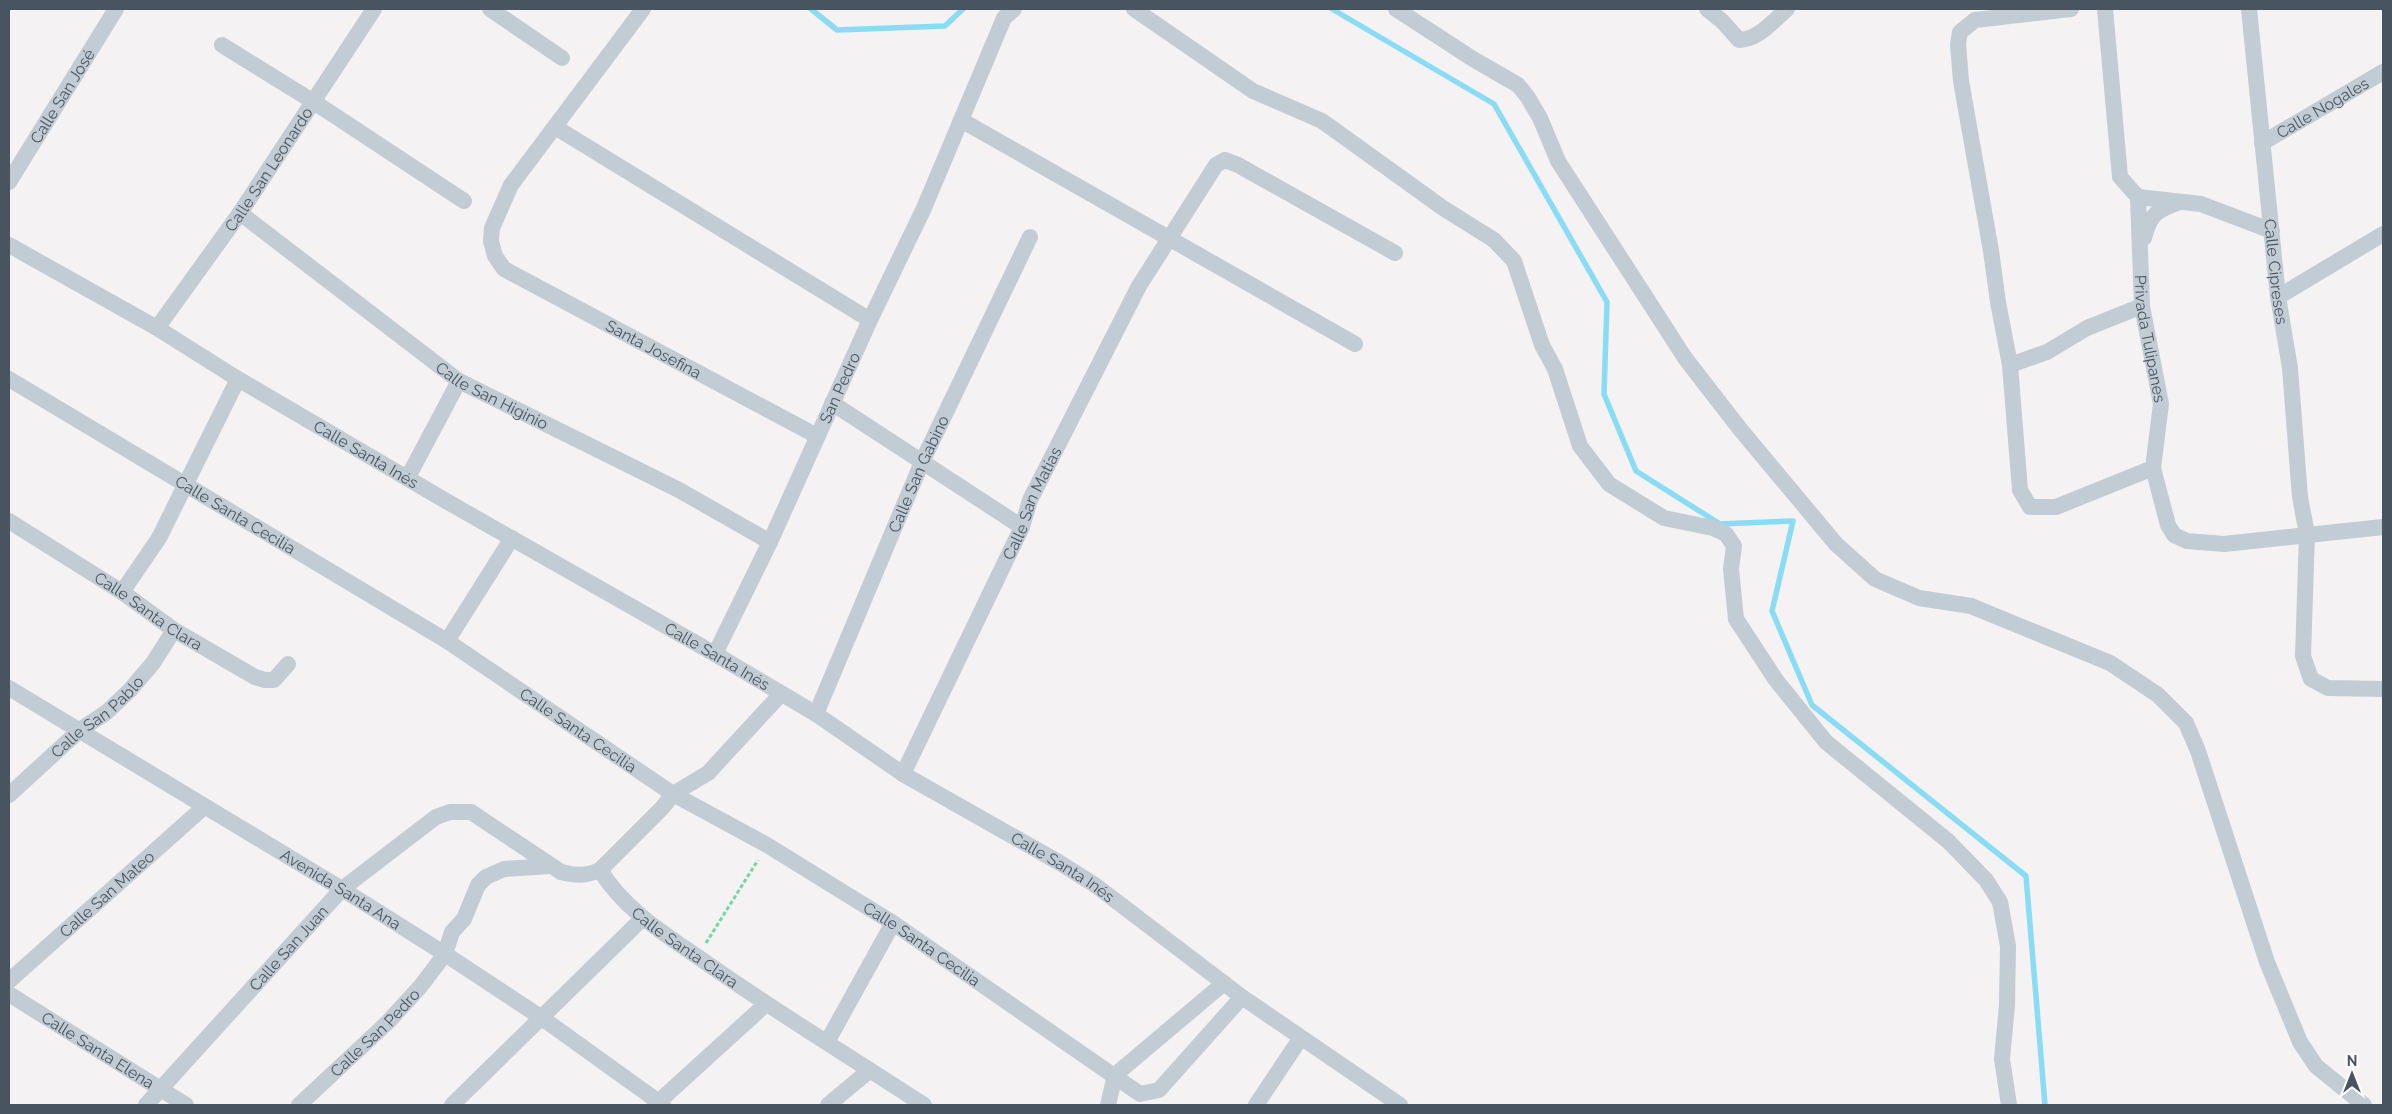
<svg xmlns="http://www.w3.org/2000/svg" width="2392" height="1114" font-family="Raleway,sans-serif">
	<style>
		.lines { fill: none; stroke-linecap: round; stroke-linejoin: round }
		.stream { stroke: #89dcf3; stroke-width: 5.5 }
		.path { stroke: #74d5a6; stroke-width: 3; stroke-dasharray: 4 2.5; stroke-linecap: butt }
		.minor { stroke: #c2ccd4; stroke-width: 16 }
		.labels { text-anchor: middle; stroke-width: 4; stroke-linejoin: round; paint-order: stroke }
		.street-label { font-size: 16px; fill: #485561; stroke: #fff }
	</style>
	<rect width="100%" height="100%" fill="#f4f2f2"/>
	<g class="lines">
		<g class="stream">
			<path d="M811 9 837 30 945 26 963 9"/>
			<path d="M1332 9 1494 104 1607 302 1604 394 1636 471 1720 524 1793 521 1772 611 1812 705 2026 876 2045 1105"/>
		</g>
		<path class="path" d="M706 943 758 860"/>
		<g class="minor">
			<path d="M490 9 562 58"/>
			<path id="s1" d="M643 9 511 185 492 228 491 241 495 256 504 269 817 436"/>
			<path d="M1134 9 1253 91 1322 121 1443 208 1494 240 1514 261 1542 345 1555 369 1580 446 1609 484 1664 518 1713 528 1726 534 1734 546 1731 569 1736 619 1776 680 1826 742 1948 841 1986 880 2000 902 2008 946 2007 1005 2002 1059 2009 1105"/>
			<path d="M1396 9 1473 59 1518 85 1527 96 1540 118 1558 161 1685 358 1740 429 1836 544 1875 579 1919 598 1971 606 2110 663 2158 695 2186 723 2198 751 2267 962 2300 1042 2316 1066 2364 1105"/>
			<path d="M1707 9 1722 21 1739 40C1758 40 1773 21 1787 9"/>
			<path d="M2071 9 1975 20 1960 32 1958 44 1961 81 1991 251 1998 302 2010 365 2020 490 2030 507H2056L2153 468"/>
			<path id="s2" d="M2105 9 2120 177 2138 197 2142 306 2161 404 2153 468 2168 525 2174 535 2187 541 2224 544 2383 527"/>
			<path id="s3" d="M2249 9 2278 297 2290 368 2300 497 2307 534 2303 656 2311 679 2328 688 2383 689"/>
			<path d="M222 45 314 102 464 201"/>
			<path d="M961 120 1355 344"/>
			<path d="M555 127 870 320"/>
			<path id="s4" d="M2262 143 2383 72"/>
			<path id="s5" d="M9 182 116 9"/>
			<path d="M2138 197 2201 204 2272 231"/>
			<path id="s6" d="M240 213 459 381 679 490 770 542"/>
			<path d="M2144 238C2150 214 2157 210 2180 202"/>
			<path id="s7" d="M9 245 157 328 238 379 446 501 715 654 816 714 903 774 1060 863 1095 885 1242 997 1400 1105"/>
			<path d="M2278 297 2383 234"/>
			<path id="s8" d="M157 328 240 213 374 9"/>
			<path d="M2010 365 2047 352 2087 328 2142 306"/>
			<path id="s9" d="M9 379 447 641 673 794 767 845 893 923 1140 1094 1159 1090 1242 997"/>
			<path d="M832 403 1022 527"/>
			<path d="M408 477 459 381"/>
			<path id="s10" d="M9 521 122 592 174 630 255 677 265 680H274L288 664"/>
			<path d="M122 592 159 538 238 379"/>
			<path d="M447 641 512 538"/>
			<path id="s11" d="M715 654 770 542 870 320 924 208 1004 18 1014 9"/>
			<path id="s12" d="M9 688 342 889 445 954 542 1018 663 1105"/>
			<path id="s13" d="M816 714 922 462 1030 237"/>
			<path id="s14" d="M903 774 1022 527 1030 500 1139 286 1216 165 1225 160 1238 165 1395 253"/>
			<path id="s15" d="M9 795 80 730 107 712 130 690 153 663 174 630"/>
			<path d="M600 870 663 807 673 794 708 773 781 694"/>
			<path id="s16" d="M9 981 204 807"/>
			<path id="s17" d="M9 994 186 1105"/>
			<path d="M827 1042 893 923"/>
			<path id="s18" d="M146 1105 342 889 436 817 450 812H471L561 872C576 876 586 876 600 870 625 911 668 936 708 964 778 1013 852 1058 924 1105"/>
			<path id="s19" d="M299 1105 388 1022 420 987 445 954 452 932 464 919 478 885 486 877 504 869 551 866"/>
			<path d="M452 1105 643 918"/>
			<path d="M655 1105 766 1004"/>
			<path d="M828 1105 870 1070"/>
			<path d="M1108 1105 1115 1075 1224 983"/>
			<path d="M1256 1105 1300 1039"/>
		</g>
	</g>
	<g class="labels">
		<g class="street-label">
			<text dy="6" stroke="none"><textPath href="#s5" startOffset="101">Calle San José</textPath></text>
			<text dy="6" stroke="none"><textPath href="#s4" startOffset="70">Calle Nogales</textPath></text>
			<text dy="6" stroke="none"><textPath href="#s8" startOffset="194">Calle San Leonardo</textPath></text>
			<text dy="6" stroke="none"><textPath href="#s3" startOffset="264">Calle Cipreses</textPath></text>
			<text dy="6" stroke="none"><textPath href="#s2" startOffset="338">Privada Tulipanes</textPath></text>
			<text dy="6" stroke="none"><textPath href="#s1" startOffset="481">Santa Josefina</textPath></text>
			<text dy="6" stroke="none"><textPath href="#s11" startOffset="294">San Pedro</textPath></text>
			<text dy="6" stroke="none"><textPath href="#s6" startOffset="312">Calle San Higinio</textPath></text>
			<text dy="6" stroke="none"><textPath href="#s7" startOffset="414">Calle Santa Inés</textPath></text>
			<text dy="6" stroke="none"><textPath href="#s13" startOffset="261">Calle San Gabino</textPath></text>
			<text dy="6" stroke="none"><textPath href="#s14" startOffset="300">Calle San Matías</textPath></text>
			<text dy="6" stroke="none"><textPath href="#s9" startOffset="264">Calle Santa Cecilia</textPath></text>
			<text dy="6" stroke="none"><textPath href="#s10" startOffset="166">Calle Santa Clara</textPath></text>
			<text dy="6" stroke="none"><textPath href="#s7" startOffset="819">Calle Santa Inés</textPath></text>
			<text dy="6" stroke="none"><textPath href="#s15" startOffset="118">Calle San Pablo</textPath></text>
			<text dy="6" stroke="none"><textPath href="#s9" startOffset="669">Calle Santa Cecilia</textPath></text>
			<text dy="6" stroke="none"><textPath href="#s7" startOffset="1224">Calle Santa Inés</textPath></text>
			<text dy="6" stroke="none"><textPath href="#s12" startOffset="388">Avenida Santa Ana</textPath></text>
			<text dy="6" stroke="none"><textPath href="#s16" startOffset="131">Calle San Mateo</textPath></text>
			<text dy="6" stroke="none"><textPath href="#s9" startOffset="1074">Calle Santa Cecilia</textPath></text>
			<text dy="6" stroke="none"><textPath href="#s18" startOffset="710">Calle Santa Clara</textPath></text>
			<text dy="6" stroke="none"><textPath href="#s18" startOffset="212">Calle San Juan</textPath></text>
			<text dy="6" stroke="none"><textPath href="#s19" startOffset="105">Calle San Pedro</textPath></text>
			<text dy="6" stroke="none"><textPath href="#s17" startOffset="105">Calle Santa Elena</textPath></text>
		</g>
	</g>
	<rect width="2392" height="1114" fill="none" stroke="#485561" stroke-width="20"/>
	<g transform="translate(2352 1074)" stroke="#ffffff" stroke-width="4" paint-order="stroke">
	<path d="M0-4L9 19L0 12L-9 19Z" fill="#485561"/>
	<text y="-8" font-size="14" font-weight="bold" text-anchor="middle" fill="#485561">N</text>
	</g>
</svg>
